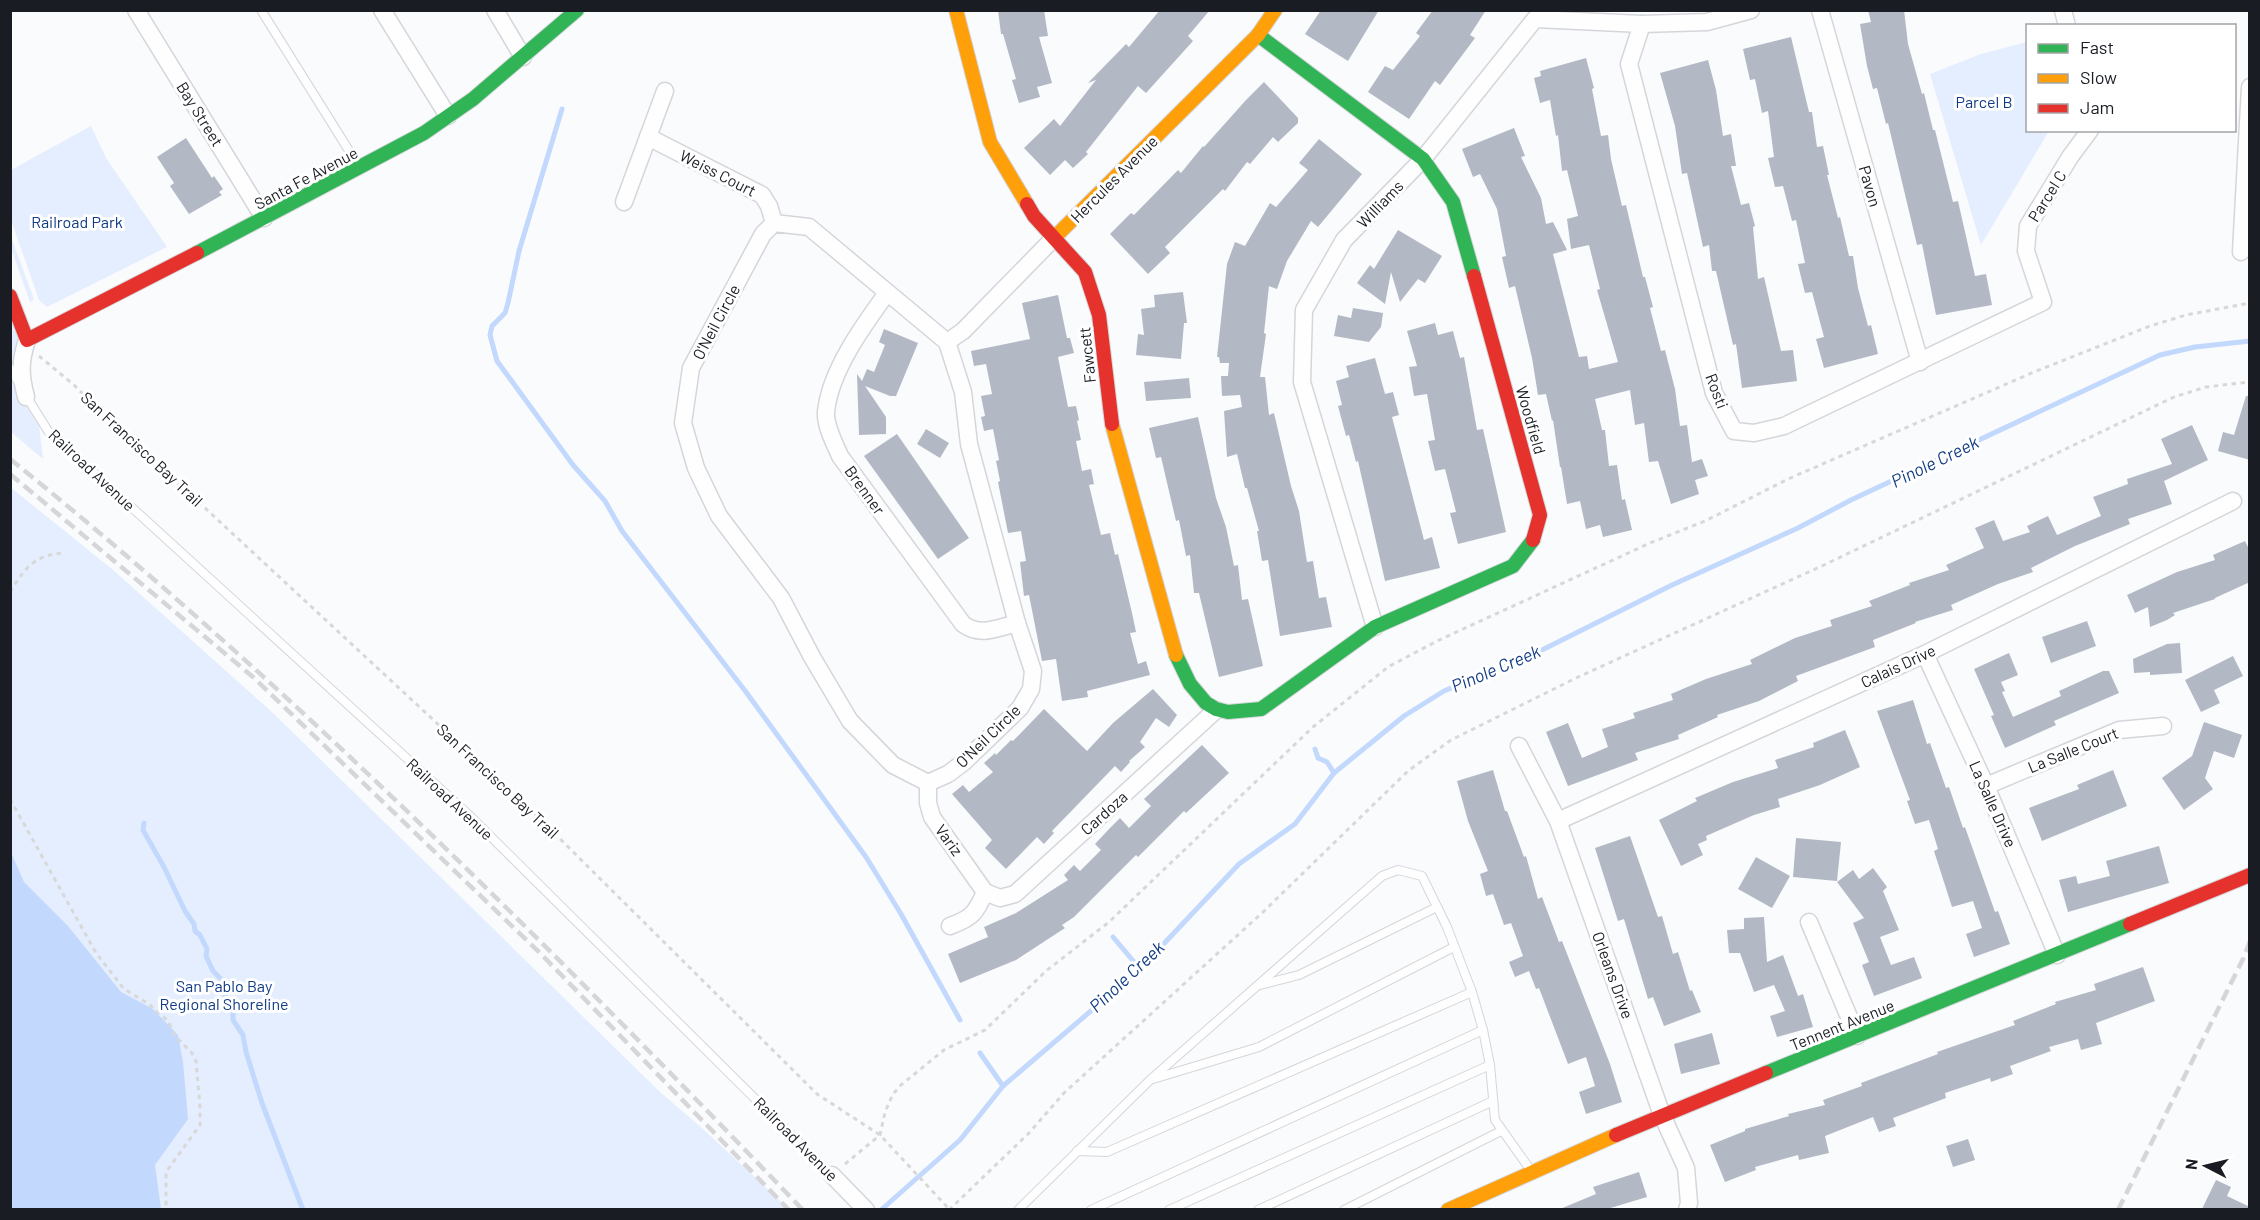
<svg xmlns="http://www.w3.org/2000/svg" width="2260" height="1220" font-family="Barlow,sans-serif">
	<style>
		.green { fill: #e5eefe }
		.water { fill: #c2d8fc }
		.lines { fill: none; stroke-linecap: round; stroke-linejoin: round }
		.stream { stroke: #c2d8fc; stroke-width: 5 }
		.building { fill: #b2b9c5 }
		.lane-casing { stroke: #d4d6da; stroke-width: 10 }
		.street-casing { stroke: #d4d6da; stroke-width: 19 }
		.fast-casing { stroke: #d4d6da; stroke-width: 16 }
		.slow-casing { stroke: #d4d6da; stroke-width: 16 }
		.jam-casing { stroke: #d4d6da; stroke-width: 16 }
		.path { stroke: #d8d8d8; stroke-width: 3; stroke-dasharray: 4.5 4.5; stroke-linecap: butt }
		.lane { stroke: #fefeff; stroke-width: 8 }
		.street { stroke: #fefeff; stroke-width: 16 }
		.fast { stroke: #30b455; stroke-width: 14 }
		.slow { stroke: #ff9f0a; stroke-width: 14 }
		.jam { stroke: #e5322d; stroke-width: 14 }
		.rail { stroke: #d6d6d8; stroke-width: 4.5; stroke-dasharray: 12 6; stroke-linecap: butt }
		.labels { text-anchor: middle; stroke-width: 6; stroke-linejoin: round; paint-order: stroke }
		.park-label { font-size: 16px; fill: #113b83; stroke: #fff }
		.street-label { font-size: 16px; fill: #191c22; stroke: #fff }
		.water-label { font-size: 18px; font-style: italic; fill: #133d84; stroke: #fff }
	</style>
	<rect width="100%" height="100%" fill="#fafbfd"/>
	<g class="green">
		<path d="M2027 42 2028 130 2049 131 1981 245 1930 74 1981 54Z"/>
		<path d="M91 126 106 158 167 247 47 307 39 300 11 220V170Z"/>
		<path d="M10 234 34 299 30 302 11 248Z"/>
		<path d="M10 296 21 360 38 416 43 459 11 432Z"/>
		<path d="M10 487 112 569 273 713 660 1092 703 1129 789 1209H11Z"/>
	</g>
	<path class="water" d="M10 850 24 882 68 926 121 992 153 1009 178 1035 183 1062 188 1119 155 1165 161 1209H11Z"/>
	<g class="lines">
		<g class="stream">
			<path d="M562 109 519 251 508 303 505 313 492 326 490 335 497 361 573 465 605 501 622 531 746 692 866 857 901 914 960 1020"/>
			<path d="M1315 749 1318 758 1327 762 1334 773"/>
			<path d="M144 823 143 830 164 867 185 911 194 924 195 931 200 935 207 949 206 956 213 971 222 980 226 1000 233 1012V1020L243 1035 246 1052 262 1103 303 1210"/>
			<path d="M1113 937 1140 969"/>
			<path d="M980 1053 1003 1086"/>
			<path d="M881 1210 960 1140 1003 1086 1140 969 1239 864 1295 824 1334 773 1404 716 1444 691 1544 649 1672 585 1798 528 1851 500 2160 355 2195 347 2250 341"/>
		</g>
	</g>
	<g class="building">
		<path d="M998 10H1044L1048 36 1039 37 1052 83 1037 87 1040 97 1019 103 1012 80 1016 79 1003 34H1001Z"/>
		<path d="M1160 10H1210L1188 36 1193 41 1146 93 1138 86 1086 152 1088 154 1073 168 1065 160 1050 175 1024 148 1054 119 1060 126 1096 80 1088 83 1126 44 1129 47Z"/>
		<path d="M1321 10H1379L1348 61 1305 34Z"/>
		<path d="M1433 10H1486L1470 35 1475 38 1440 85 1435 81 1409 119 1368 92 1385 66 1393 70 1420 36 1416 33Z"/>
		<path d="M1868 10H1904L1908 44 1922 94 1924 93 1933 130H1935L1953 202 1958 201 1975 276 1986 274 1992 305 1936 315 1922 244 1917 245 1888 123 1886 124 1877 88 1873 89 1867 66 1860 24 1871 22Z"/>
		<path d="M1791 37 1809 112H1812L1817 147 1823 146 1829 175H1827L1838 218 1840 217 1849 256H1853L1858 288 1868 326 1871 325 1878 354 1824 368 1816 339 1824 337 1812 292 1805 293 1800 273 1798 264 1805 263 1796 220 1792 221 1783 186 1775 187 1768 158 1774 157 1768 111 1762 113 1755 79 1750 80 1743 49Z"/>
		<path d="M1586 58 1594 88 1592 89 1601 136 1608 135 1611 159 1622 206 1626 205 1643 277H1645L1653 307 1650 308 1661 351 1665 350 1675 389 1680 426 1687 425 1692 462 1702 459 1708 476 1695 480 1699 494 1671 504 1658 461 1649 462 1644 423 1635 425 1630 390 1595 399 1602 430H1605L1609 466 1617 465 1622 500 1625 499 1632 530 1603 537 1600 525 1586 529 1580 501 1567 504 1561 467H1560L1553 420 1552 421 1546 394 1538 395 1532 358 1515 286 1509 288 1502 257 1506 256 1497 209 1480 174 1473 177 1462 149 1514 128 1525 156 1521 157 1541 198 1546 224 1553 222 1567 250 1553 254 1579 357 1587 356 1589 369 1618 362 1597 290 1600 289 1589 245 1571 249 1567 219 1578 216 1567 170 1562 171 1558 135 1556 136 1550 100 1540 103 1534 78 1541 76 1540 71Z"/>
		<path d="M1708 60 1716 90 1723 136 1731 134 1736 166H1731L1741 205 1749 203 1755 226 1753 227 1758 279 1764 277 1781 351 1793 350 1797 381 1742 388 1736 344 1733 345 1716 271H1712L1709 245 1703 247 1687 173 1682 174 1675 126 1660 73Z"/>
		<path d="M1264 82 1298 118V123L1278 142 1273 137 1250 164 1247 162 1225 191 1223 189 1165 247 1170 253 1148 274 1110 234 1131 213 1134 215 1178 170 1181 173 1203 146 1204 147 1246 100Z"/>
		<path d="M186 138 212 178 214 176 223 189 219 192 222 195 189 214 170 186 174 183 157 157Z"/>
		<path d="M1319 139 1362 174 1318 227 1311 221 1287 261 1277 289 1269 286 1264 333 1266 334 1260 377H1265L1269 415 1274 413 1291 486 1299 511 1307 562 1313 561 1319 598 1326 597 1332 627 1280 636 1268 560 1262 561 1257 531H1259L1247 488H1245L1237 454 1227 457 1224 411 1242 407 1240 395 1222 396 1221 376H1228L1229 363H1220L1219 357H1217L1227 264 1235 242 1245 246 1270 203 1276 207 1308 170 1299 163Z"/>
		<path d="M1398 230 1442 256 1425 283 1418 279 1400 302 1391 272 1385 304 1357 283 1370 265 1374 269Z"/>
		<path d="M1183 292 1187 323H1184L1181 359 1136 355 1138 334 1144 335 1141 309 1155 307 1154 295Z"/>
		<path d="M1058 295 1067 338H1070L1074 353 1058 357 1068 407 1076 406 1079 420 1077 421 1081 440 1076 441 1082 471 1091 469 1094 484 1089 485 1101 535 1110 533 1115 555 1118 554 1132 613 1136 632 1130 633 1138 664 1146 661 1150 675 1087 691 1088 697 1062 701 1056 659 1042 661 1029 595 1024 596 1020 562 1026 561 1021 531 1008 533 998 482 1000 481 996 461 999 460 993 429 984 431 981 417 985 416 981 396 992 394 986 364 974 366 971 351 1030 339 1022 303Z"/>
		<path d="M1353 308 1383 313 1381 327 1369 342 1334 336 1338 315 1351 318Z"/>
		<path d="M1435 323 1438 335 1453 331 1460 358 1464 357 1477 430 1483 429 1506 532 1458 544 1450 513 1456 512 1445 469 1435 471 1428 441 1435 440 1427 394 1414 396 1409 367 1417 366 1407 331Z"/>
		<path d="M884 329 918 343 896 396H890L865 386 886 417V434L859 435 857 374 862 381 867 369 874 372 885 345 879 342Z"/>
		<path d="M1375 358 1385 394 1393 392 1399 415 1392 417 1424 540 1432 537 1440 568 1385 581 1358 461 1356 462 1349 435 1346 436 1338 406 1342 405 1336 381 1349 377 1346 366Z"/>
		<path d="M1189 378 1191 398 1146 401 1144 382Z"/>
		<path d="M2246 396H2250V460L2218 451 2223 432 2234 435Z"/>
		<path d="M1198 417 1216 498 1226 527 1234 566 1238 565 1242 600 1248 599 1263 666 1219 677 1199 593H1194L1190 555 1186 556 1179 520 1176 521 1161 457 1156 458 1149 428Z"/>
		<path d="M2192 425 2208 460 2164 481 2172 504 2128 519 2130 524 2075 546 2031 568 2033 572 1998 584 1951 605 1953 610 1915 622 1916 623 1873 640 1875 647 1796 676 1798 681 1759 701 1717 715 1718 717 1678 735 1679 739 1635 753 1638 760 1568 786 1546 732 1568 723 1582 758 1608 747 1602 729 1635 718 1633 713 1673 700 1671 694 1706 679 1752 664 1750 660 1795 638 1832 626 1830 620 1872 606 1869 601 1910 585 1909 583 1949 570 1946 565 1984 548 1975 528 1994 520 2003 541 2030 532 2027 526 2048 516 2057 535 2101 516 2093 497 2128 484 2127 479 2172 464 2161 439Z"/>
		<path d="M926 429 949 443 940 458 917 444Z"/>
		<path d="M897 434 969 538 938 559 864 456Z"/>
		<path d="M2245 541 2250 551V582L2215 598V599L2173 613 2175 615 2167 620 2150 627 2148 607 2135 613 2127 595 2177 572 2215 560 2213 555Z"/>
		<path d="M2087 621 2096 646 2051 663 2042 637Z"/>
		<path d="M2180 643 2182 673 2150 675V672L2134 673 2133 659 2167 644Z"/>
		<path d="M2009 653 2018 675 2001 682 2005 691 2002 692 2013 717 2061 696 2059 691 2103 671H2109L2119 693 2054 721 2056 725 2005 748 1991 716 1994 715 1974 669Z"/>
		<path d="M2233 656 2243 676 2214 690 2220 703 2201 712 2185 680Z"/>
		<path d="M1153 689 1177 715 1169 727 1156 718 1140 742 1145 747 1129 761 1130 762 1121 772 1115 766 1052 831 1054 833 1044 844 1037 837 1006 869 985 848 992 840 952 794 963 785 969 792 993 772 984 763 995 753 996 755 1011 740 1013 741 1044 709 1087 751 1113 723Z"/>
		<path d="M1913 700 1927 744 1930 743 1946 788 1949 787 1963 828 1965 827 1995 912 1998 911 2010 944 1974 957 1966 934 1982 928 1973 901 1952 907 1934 851 1938 849 1929 820 1915 824 1907 801 1910 800 1877 711Z"/>
		<path d="M2204 722 2242 735 2234 758 2214 751 2205 778 2213 789 2184 810 2162 778 2192 756Z"/>
		<path d="M1845 730 1860 767 1820 785 1778 799 1780 807 1754 815 1706 836 1707 840 1698 844 1703 855 1681 866 1659 820 1697 801 1695 798 1733 782 1778 768 1775 760 1814 747 1813 743Z"/>
		<path d="M1202 745 1229 773 1186 813 1184 811 1138 857 1136 855 1074 917 1062 925 1065 928 1016 960 960 983 948 954 988 937 984 927 1016 913 1068 880 1064 875 1074 865 1080 871 1101 850 1095 844 1110 828 1120 818 1129 828 1151 806 1144 799Z"/>
		<path d="M1493 770 1505 811H1507L1524 857 1526 856 1538 899 1542 897 1559 942 1562 941 1610 1064 1622 1102 1586 1114 1579 1092 1595 1086 1586 1057 1568 1064 1539 988 1536 989 1529 971 1515 977 1509 962 1523 956 1511 923 1504 925 1493 894 1486 896 1480 874 1488 871 1468 821 1457 781Z"/>
		<path d="M2113 770 2127 806 2042 841 2029 808 2079 789 2077 785Z"/>
		<path d="M1630 836 1658 917 1662 916 1673 954 1678 952 1690 991 1692 990 1701 1012 1664 1026 1653 997 1648 999 1624 919 1618 921 1595 848Z"/>
		<path d="M1796 838 1841 842 1837 881 1793 877Z"/>
		<path d="M2159 846 2169 883 2068 912 2059 880 2076 876 2078 884 2110 876 2106 861Z"/>
		<path d="M1756 857 1790 876 1772 908 1738 889Z"/>
		<path d="M1873 868 1887 887 1883 891 1899 930 1880 937 1891 965 1914 957 1922 978 1874 996 1862 965 1869 962 1853 923 1864 918 1837 882 1853 870 1859 879Z"/>
		<path d="M1764 917 1767 962 1783 955 1798 996 1803 994 1813 1027 1777 1037 1770 1016 1785 1011 1774 985 1754 992 1740 953H1729L1727 930 1744 929V918Z"/>
		<path d="M2143 967 2155 1001 2096 1023 2102 1044 2081 1050 2078 1039 2049 1047 2051 1051 2010 1066 2013 1074 1991 1082 1990 1078 1945 1093 1946 1098 1893 1118 1896 1126 1879 1132 1873 1117 1825 1136 1829 1153 1799 1160 1798 1155 1755 1167 1756 1170 1725 1182 1710 1145 1745 1131V1129L1789 1116 1788 1114 1825 1105 1823 1100 1862 1086 1861 1083 1938 1054 1937 1052 2015 1025 2013 1021 2056 1004 2055 1002 2096 990 2094 984Z"/>
		<path d="M1712 1033 1720 1064 1681 1074 1674 1044Z"/>
		<path d="M1968 1139 1975 1160 1953 1167 1946 1146Z"/>
		<path d="M1639 1172 1647 1197 1607 1209H1560L1596 1194 1593 1187Z"/>
		<path d="M2216 1180 2231 1187 2227 1196 2250 1207V1209H2202Z"/>
	</g>
	<g class="lines">
		<defs>
			<g id="lane">
				<path d="M261 10 358 165"/>
				<path d="M10 368 19 383"/>
				<path d="M25 394 48 431 470 816 832 1175"/>
				<path d="M1260 985 1299 975 1437 907"/>
				<path d="M1153 1079 1259 1047 1454 947"/>
				<path d="M1077 1151 1107 1152 1472 992"/>
				<path d="M1018 1210 1150 1080 1382 876 1398 870 1422 876 1447 927 1472 992 1483 1030 1490 1065 1495 1120 1532 1172"/>
				<path d="M1091 1210 1483 1030"/>
				<path d="M1169 1210 1490 1065"/>
				<path d="M1258 1210 1491 1102"/>
				<path d="M1344 1210 1501 1131"/>
			</g>
			<g id="street">
				<path d="M136 10 264 218"/>
				<path d="M382 10 448 116"/>
				<path d="M495 10 523 57"/>
				<path d="M1820 10 1920 362"/>
				<path d="M2063 10 2067 26"/>
				<path d="M1642 24 1629 64 1714 393 1734 431 1754 433 1784 426 2043 302 2026 251 2028 226 2070 157 2090 130"/>
				<path d="M648 137 762 195 769 206 774 223"/>
				<path d="M624 202 665 91"/>
				<path d="M774 223 809 227 947 342 963 392 969 444 1017 623 1033 671 1031 689 1020 708 964 762 948 774 928 783 893 765 850 721 812 657 781 598 719 516 696 468 683 423 691 368 763 234Z"/>
				<path d="M2241 252 2250 87"/>
				<path d="M887 293C863 326 830 371 826 412 825 426 835 444 840 456L963 624C980 637 998 628 1017 623"/>
				<path d="M947 342 963 331 1054 238"/>
				<path d="M26 397C20 374 20 362 27 340"/>
				<path d="M1375 627 1302 382 1304 310 1344 240 1423 159 1535 19 1642 24 1707 22 1751 10"/>
				<path d="M1925 654 1986 786 2057 955"/>
				<path d="M1519 746 1558 821 1662 1115 1686 1168 1689 1203 1687 1210"/>
				<path d="M928 783V803L932 817 985 892"/>
				<path d="M1986 786 2119 730 2163 726"/>
				<path d="M1558 821 1925 654 2233 501"/>
				<path d="M985 892 1000 898 1015 894 1216 710"/>
				<path d="M1809 922 1857 1036"/>
				<path d="M950 926C972 918 976 913 985 892"/>
				<path d="M832 1175 866 1210"/>
			</g>
			<g id="fast">
				<path d="M1258 35 1423 159 1453 202 1474 276"/>
				<path d="M197 253 424 133 473 99 577 10"/>
				<path d="M1176 655 1190 684 1206 703 1216 709 1228 712 1261 709 1375 627 1513 566 1533 540"/>
				<path d="M1766 1073 2130 924"/>
			</g>
			<g id="slow">
				<path d="M956 10 990 142 1027 204"/>
				<path d="M1054 238 1258 35 1275 10"/>
				<path d="M1112 424 1176 655"/>
				<path d="M1448 1210 1616 1135"/>
			</g>
			<g id="jam">
				<path d="M1027 204 1034 216 1085 272 1099 315 1112 424"/>
				<path d="M1474 276 1540 515 1533 540"/>
				<path d="M10 296 27 340 197 253"/>
				<path d="M2130 924 2250 875"/>
				<path d="M1616 1135 1766 1073"/>
			</g>
		</defs>
		<use href="#lane" class="lane-casing"/>
		<use href="#street" class="street-casing"/>
		<use href="#fast" class="fast-casing"/>
		<use href="#slow" class="slow-casing"/>
		<use href="#jam" class="jam-casing"/>
		<g class="path">
			<path d="M39 356 74 385 138 450 205 508 538 817 817 1094 880 1135 949 1209"/>
			<path d="M10 592C25 568 35 554 65 553"/>
			<path d="M10 799 96 953 124 989 149 1004 168 1021 175 1036 192 1053 196 1061 200 1107V1125L166 1172V1210"/>
			<path d="M845 1164 880 1135 885 1112 893 1094 901 1085 944 1050 985 1030 1046 971 1109 922 1313 727 1388 667 1437 641 1650 543 1705 521 1788 479 2034 372 2150 326 2186 315 2250 303"/>
			<path d="M949 1210 1029 1133 1064 1093 1262 913 1408 771 1451 740 1576 678 1824 565 2174 397 2206 387 2250 382"/>
		</g>
		<use href="#lane" class="lane"/>
		<use href="#street" class="street"/>
		<use href="#fast" class="fast"/>
		<use href="#slow" class="slow"/>
		<use href="#jam" class="jam"/>
		<g class="rail">
			<path d="M10 459C294 688 551 948 803 1210"/>
			<path d="M10 474 253 677 541 954 789 1210"/>
			<path d="M2118 1210 2243 959 2250 941"/>
		</g>
	</g>
	<g class="labels">
		<g class="park-label">
			<text x="1984" y="108">Parcel B</text>
			<text x="77" y="228">Railroad Park</text>
			<text x="224" y="992">San Pablo Bay<tspan x="224" dy="18">Regional Shoreline</tspan></text>
		</g>
		<g class="street-label">
			<text transform="translate(200 114) rotate(58)" y="6">Bay Street</text>
			<text transform="translate(718 173) rotate(27)" y="6">Weiss Court</text>
			<text transform="translate(306 178) rotate(-28)" y="6">Santa Fe Avenue</text>
			<text transform="translate(1114 179) rotate(-45)" y="6">Hercules Avenue</text>
			<text transform="translate(1870 186) rotate(74)" y="6">Pavon</text>
			<text transform="translate(2047 196) rotate(-58)" y="6">Parcel C</text>
			<text transform="translate(1380 204) rotate(-46)" y="6">Williams</text>
			<text transform="translate(716 322) rotate(-62)" y="6">O'Neil Circle</text>
			<text transform="translate(1087 355) rotate(-96)" y="6">Fawcett</text>
			<text transform="translate(1717 391) rotate(69)" y="6">Rosti</text>
			<text transform="translate(1531 420) rotate(74)" y="6">Woodfield</text>
			<text transform="translate(142 449) rotate(43)" y="6">San Francisco Bay Trail</text>
			<text transform="translate(92 470) rotate(43)" y="6">Railroad Avenue</text>
			<text transform="translate(865 490) rotate(54)" y="6">Brenner</text>
			<text transform="translate(1898 666) rotate(-25)" y="6">Calais Drive</text>
			<text transform="translate(988 736) rotate(-44)" y="6">O'Neil Circle</text>
			<text transform="translate(2073 750) rotate(-22)" y="6">La Salle Court</text>
			<text transform="translate(498 781) rotate(43)" y="6">San Francisco Bay Trail</text>
			<text transform="translate(450 799) rotate(43)" y="6">Railroad Avenue</text>
			<text transform="translate(1993 804) rotate(66)" y="6">La Salle Drive</text>
			<text transform="translate(1104 813) rotate(-42)" y="6">Cardoza</text>
			<text transform="translate(949 840) rotate(54)" y="6">Variz</text>
			<text transform="translate(1613 975) rotate(70)" y="6">Orleans Drive</text>
			<text transform="translate(1842 1025) rotate(-22)" y="6">Tennent Avenue</text>
			<text transform="translate(796 1139) rotate(45)" y="6">Railroad Avenue</text>
		</g>
		<g class="water-label">
			<text transform="translate(1935 462) rotate(-26)" y="6">Pinole Creek</text>
			<text transform="translate(1496 669) rotate(-23)" y="6">Pinole Creek</text>
			<text transform="translate(1127 977) rotate(-43)" y="6">Pinole Creek</text>
		</g>
	</g>
	<rect width="2260" height="1220" fill="none" stroke="#191c22" stroke-width="24"/>
	<rect x="2026" y="24" width="210" height="108" fill="#ffffff" stroke="#a3a4a7" stroke-width="1.5"/>
	<rect x="2038" y="44" width="30" height="9" fill="#30b455" stroke="#a3a4a7" stroke-width="1.5"/>
	<text x="2080" y="54" font-size="18" fill="#191c22">Fast</text>
	<rect x="2038" y="74" width="30" height="9" fill="#ff9f0a" stroke="#a3a4a7" stroke-width="1.5"/>
	<text x="2080" y="84" font-size="18" fill="#191c22">Slow</text>
	<rect x="2038" y="104" width="30" height="9" fill="#e5322d" stroke="#a3a4a7" stroke-width="1.5"/>
	<text x="2080" y="114" font-size="18" fill="#191c22">Jam</text>
	<g transform="translate(2206 1166) rotate(277)" stroke="#ffffff" stroke-width="4.5" paint-order="stroke">
	<path d="M0-4.5L10 22L0 15L-10 22Z" fill="#191c22"/>
	<text y="-9" font-size="16" font-weight="bold" text-anchor="middle" fill="#191c22">N</text>
	</g>
</svg>
